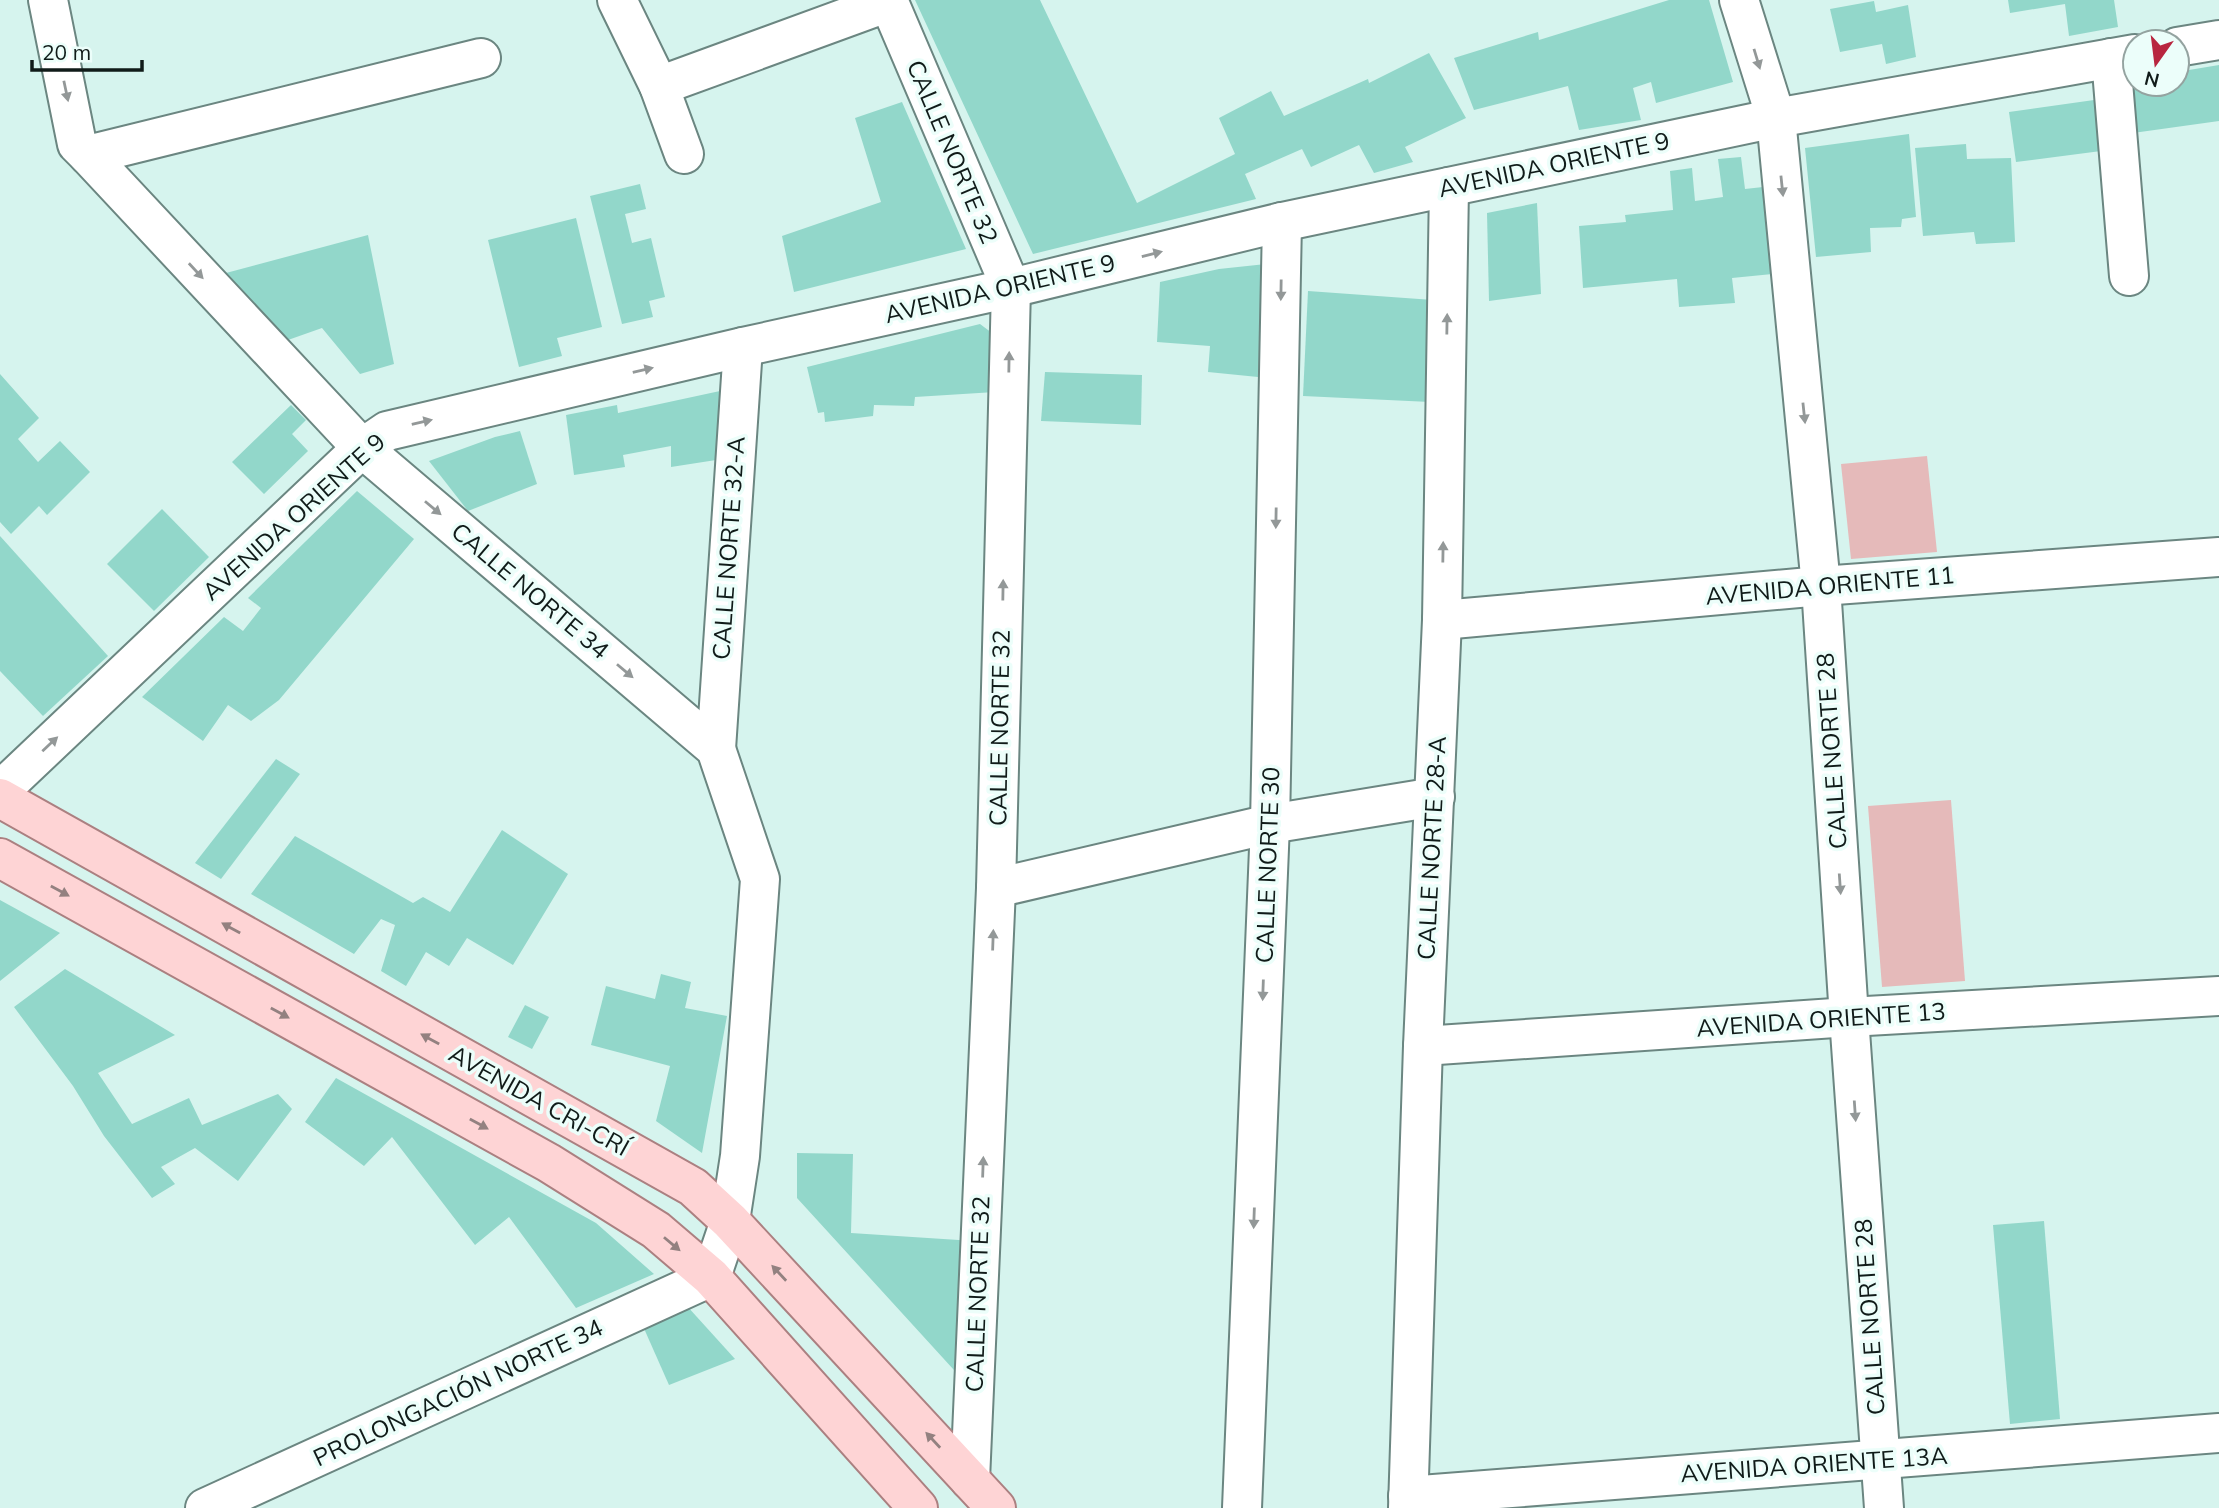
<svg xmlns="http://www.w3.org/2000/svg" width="2219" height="1508" font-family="Mulish,sans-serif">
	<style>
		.green { fill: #e5baba }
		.building { fill: #92d7ca }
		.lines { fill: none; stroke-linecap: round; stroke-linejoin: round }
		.minor-casing { stroke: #6b8681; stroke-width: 42 }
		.major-casing { stroke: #ab8081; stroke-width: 42 }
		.minor { stroke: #fff; stroke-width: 38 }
		.major { stroke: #fed4d5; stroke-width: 38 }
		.oneway { fill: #939898 }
		.oneway2 { fill: #938180 }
		.labels { text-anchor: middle; stroke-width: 7; stroke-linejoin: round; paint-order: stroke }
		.street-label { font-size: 24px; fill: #101b19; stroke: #ecfefa }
	</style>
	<rect width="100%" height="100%" fill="#d6f4ee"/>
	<g class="green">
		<path d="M1927 456 1937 552 1851 559 1841 464Z"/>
		<path d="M1951 800 1965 981 1882 987 1868 806Z"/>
	</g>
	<g class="building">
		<path d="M915 0H1040L1137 203 1235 154 1219 118 1271 91 1284 116 1368 79 1369 83 1429 53 1466 118 1405 147 1413 162 1374 173 1359 145 1311 167 1302 149 1245 174 1256 199 1033 254Z"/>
		<path d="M1669 0H1709L1733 82 1656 103 1651 82 1633 88 1641 120 1579 130 1568 86 1474 110 1454 58 1538 32 1539 40Z"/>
		<path d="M2008 0H2114L2118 27 2069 36 2065 4 2010 13Z"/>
		<path d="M1874 1 1876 12 1908 5 1916 57 1886 64 1882 44 1840 52 1830 9Z"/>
		<path d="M2219 65V121L2133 133 2129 80 2135 79V84H2177V72Z"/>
		<path d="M2094 100 2101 151 2016 162 2009 112Z"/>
		<path d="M902 102 966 249 794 292 782 236 881 202 855 118Z"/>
		<path d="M1909 134 1916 217 1902 219 1901 227 1870 228 1871 252 1816 257 1805 148Z"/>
		<path d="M1966 144 1967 159 2011 158 2015 242 1976 244 1974 232 1923 236 1915 148Z"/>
		<path d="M1741 157 1745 189 1772 186 1782 273 1732 278 1735 303 1679 307 1677 279 1583 288 1579 226 1626 222 1625 215 1673 210 1670 171 1692 168 1695 201 1723 197 1718 159Z"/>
		<path d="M640 184 646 209 625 214 632 243 651 238 665 297 649 301 653 317 622 324 590 196Z"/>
		<path d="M1537 203 1541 294 1489 301 1487 213Z"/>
		<path d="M576 218 602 327 557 338 562 356 519 367 488 240Z"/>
		<path d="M368 235 394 364 360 374 322 328 288 340 226 273Z"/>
		<path d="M1266 264 1268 378 1208 372 1210 346 1157 342 1160 282 1219 269Z"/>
		<path d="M1308 291 1433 300 1430 402 1303 396Z"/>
		<path d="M980 324 996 336 995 392 915 397 914 406 874 405 873 416 825 422 824 412 818 413 807 367Z"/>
		<path d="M1045 372 1142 375 1141 425 1041 421Z"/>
		<path d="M0 374 39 418 18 439 38 462 60 441 90 472 47 515 39 506 11 534 0 522Z"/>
		<path d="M720 391 716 460 671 467V446L623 455 625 467 574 475 566 415 617 405 618 413Z"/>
		<path d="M291 405 306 420 292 434 308 451 264 494 232 462Z"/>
		<path d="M520 431 537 484 468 511 429 461 495 437Z"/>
		<path d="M357 491 414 539 279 700 251 721 228 705 203 741 142 697 224 617 243 631 261 608 248 598Z"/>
		<path d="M162 509 209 557 154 611 107 564Z"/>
		<path d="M0 536 108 656 43 716 0 671Z"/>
		<path d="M276 759 300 774 221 879 195 863Z"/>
		<path d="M502 830 568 874 513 965 467 938 449 966 426 952 406 986 381 971 395 925 381 919 354 954 251 894 295 836 413 903 423 897 450 912Z"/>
		<path d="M0 900 60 933 0 981Z"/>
		<path d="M65 969 175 1035 98 1073 132 1124 189 1098 202 1125 278 1094 292 1109 238 1181 195 1148 161 1167 175 1184 152 1198 104 1136 73 1086 14 1007Z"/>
		<path d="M661 974 691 982 685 1008 727 1016 702 1153 656 1121 670 1066 591 1045 606 986 655 999Z"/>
		<path d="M525 1005 549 1017 532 1049 508 1037Z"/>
		<path d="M336 1078 596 1223 654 1274 576 1308 509 1217 475 1245 392 1137 364 1166 305 1122Z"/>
		<path d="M797 1153 853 1154 851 1233 974 1241 964 1381 797 1198Z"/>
		<path d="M2044 1221 2060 1419 2010 1424 1993 1225Z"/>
		<path d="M687 1306 735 1359 669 1385 642 1324Z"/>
	</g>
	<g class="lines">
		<defs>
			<g id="minor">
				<path d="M48 0 77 144 88 155 362 448 716 749 760 879 740 1156 730 1221 711 1277 205 1508"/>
				<path d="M617 0 659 86 684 154"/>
				<path d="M888 0 1011 288 996 888 970 1480"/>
				<path d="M1739 0 1776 118 1821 586 1849 1017 1884 1508"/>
				<path d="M2177 47 2219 40"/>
				<path d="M2111 58 2129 276"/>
				<path d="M659 86 889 2"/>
				<path d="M88 155 481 58"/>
				<path d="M1442 620 1821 586 2219 557"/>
				<path d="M716 749 743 347"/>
				<path d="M0 791 362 448 387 431 743 347 1011 288 1282 222 1776 118 2135 54"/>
				<path d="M996 888 1270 824 1435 797"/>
				<path d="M1423 1046 1849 1017 2219 996"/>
				<path d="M1408 1496 2219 1433"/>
				<path d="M1242 1508 1270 824 1282 222"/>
				<path d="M1408 1508 1423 1046 1442 620 1449 187"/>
			</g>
			<g id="major">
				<path d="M0 798 693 1187 730 1221 996 1508"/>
				<path d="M0 858 549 1163 656 1230 711 1277 918 1508"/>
			</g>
		</defs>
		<use href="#minor" class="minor-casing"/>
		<use href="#major" class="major-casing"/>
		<use href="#minor" class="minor"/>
		<use href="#major" class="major"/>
	</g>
	<defs><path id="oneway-solid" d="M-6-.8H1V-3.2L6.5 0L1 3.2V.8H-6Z" transform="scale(1.75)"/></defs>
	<g class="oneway">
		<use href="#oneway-solid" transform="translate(1757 59) rotate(73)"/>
		<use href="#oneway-solid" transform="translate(66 91) rotate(78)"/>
		<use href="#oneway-solid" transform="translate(1782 186) rotate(84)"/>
		<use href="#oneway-solid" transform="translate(1152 254) rotate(-14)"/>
		<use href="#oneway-solid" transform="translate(196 271) rotate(47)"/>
		<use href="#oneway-solid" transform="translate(1281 290) rotate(91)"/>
		<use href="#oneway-solid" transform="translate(1447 324) rotate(-89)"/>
		<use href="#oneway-solid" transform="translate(1009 362) rotate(-89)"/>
		<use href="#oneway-solid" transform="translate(643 370) rotate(-13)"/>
		<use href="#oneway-solid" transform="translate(1804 413) rotate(84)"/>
		<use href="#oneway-solid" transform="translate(422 422) rotate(-13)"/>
		<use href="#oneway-solid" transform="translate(433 508) rotate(40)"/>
		<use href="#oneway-solid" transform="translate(1276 518) rotate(91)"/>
		<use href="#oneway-solid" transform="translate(1443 552) rotate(-89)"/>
		<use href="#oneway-solid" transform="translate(1003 590) rotate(-89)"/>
		<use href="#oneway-solid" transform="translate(625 671) rotate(40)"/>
		<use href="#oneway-solid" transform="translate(50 744) rotate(-43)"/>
		<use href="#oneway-solid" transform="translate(1840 884) rotate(86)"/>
		<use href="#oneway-solid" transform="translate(993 940) rotate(-88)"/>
		<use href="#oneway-solid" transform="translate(1263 990) rotate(92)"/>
		<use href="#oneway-solid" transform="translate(1855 1111) rotate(86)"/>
		<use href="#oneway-solid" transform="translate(983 1167) rotate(-88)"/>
		<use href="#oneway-solid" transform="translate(1254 1218) rotate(92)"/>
	</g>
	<g class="oneway2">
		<use href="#oneway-solid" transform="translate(60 891) rotate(29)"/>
		<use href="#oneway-solid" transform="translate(231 928) rotate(-151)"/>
		<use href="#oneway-solid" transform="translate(280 1013) rotate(29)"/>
		<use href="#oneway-solid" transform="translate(430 1039) rotate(-151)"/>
		<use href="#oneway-solid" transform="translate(479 1124) rotate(29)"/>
		<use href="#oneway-solid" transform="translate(672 1244) rotate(40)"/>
		<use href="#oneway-solid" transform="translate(779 1273) rotate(-133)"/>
		<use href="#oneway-solid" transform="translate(933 1440) rotate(-133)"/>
	</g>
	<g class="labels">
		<g class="street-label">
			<text transform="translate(952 152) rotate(67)" y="8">CALLE NORTE 32</text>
			<text transform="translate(1554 165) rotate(-12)" y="8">AVENIDA ORIENTE 9</text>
			<text transform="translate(1000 289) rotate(-13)" y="8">AVENIDA ORIENTE 9</text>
			<text transform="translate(294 517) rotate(-42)" y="8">AVENIDA ORIENTE 9</text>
			<text transform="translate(729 548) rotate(-86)" y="8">CALLE NORTE 32-A</text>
			<text transform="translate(1830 586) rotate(-5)" y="8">AVENIDA ORIENTE 11</text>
			<text transform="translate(530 591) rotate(40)" y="8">CALLE NORTE 34</text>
			<text transform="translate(1000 728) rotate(-89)" y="8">CALLE NORTE 32</text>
			<text transform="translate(1832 751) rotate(-94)" y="8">CALLE NORTE 28</text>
			<text transform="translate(1432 848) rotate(-87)" y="8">CALLE NORTE 28-A</text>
			<text transform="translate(1268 865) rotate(-88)" y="8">CALLE NORTE 30</text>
			<text transform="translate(1821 1020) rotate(-4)" y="8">AVENIDA ORIENTE 13</text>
			<text transform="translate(539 1101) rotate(29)" y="8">AVENIDA CRI-CRÍ</text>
			<text transform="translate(978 1294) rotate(-88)" y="8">CALLE NORTE 32</text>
			<text transform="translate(1870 1317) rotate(-94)" y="8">CALLE NORTE 28</text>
			<text transform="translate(458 1393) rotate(-25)" y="8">PROLONGACIÓN NORTE 34</text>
			<text transform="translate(1814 1465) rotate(-4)" y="8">AVENIDA ORIENTE 13A</text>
		</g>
	</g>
	<g transform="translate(2156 63) rotate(194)"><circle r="33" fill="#ecfefa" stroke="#94a3a0" stroke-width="2"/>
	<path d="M0-5L12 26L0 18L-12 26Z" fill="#b8263f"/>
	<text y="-10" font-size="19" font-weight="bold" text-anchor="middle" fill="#101b19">N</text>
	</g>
	<path d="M32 60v10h110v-10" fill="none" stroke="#101b19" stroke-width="3.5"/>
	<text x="42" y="60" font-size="21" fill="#101b19" stroke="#ecfefa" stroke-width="5" paint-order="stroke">20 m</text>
</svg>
